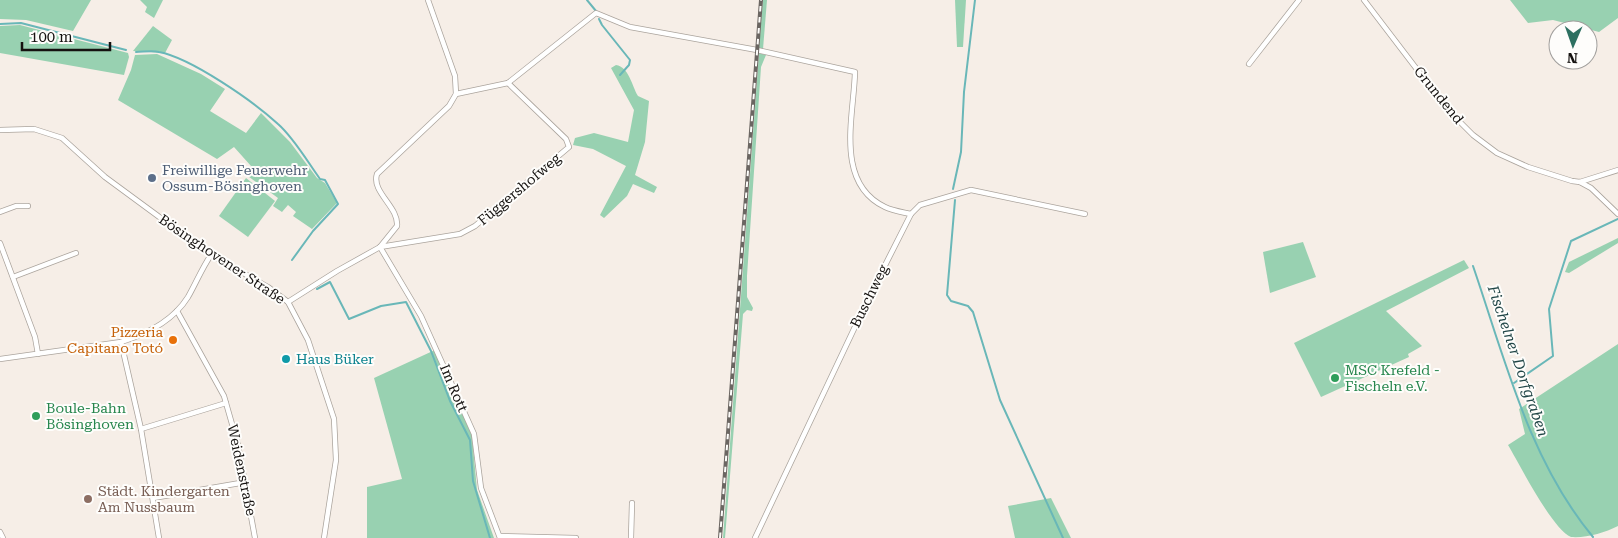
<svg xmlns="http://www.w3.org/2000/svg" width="1618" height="538" font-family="'Roboto Serif',serif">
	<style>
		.green { fill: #98d1b1 }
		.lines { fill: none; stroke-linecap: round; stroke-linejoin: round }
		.stream { stroke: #69b7b8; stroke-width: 2 }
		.minor-casing { stroke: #aba49d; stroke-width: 6 }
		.minor { stroke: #fff; stroke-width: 4.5 }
		.rail-casing { stroke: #6b6662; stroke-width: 4 }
		.rail { stroke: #fefdfb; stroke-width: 2; stroke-dasharray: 5.5; stroke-linecap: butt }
		.service-dot { fill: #5c6f8a; stroke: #fefdfb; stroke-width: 2 }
		.food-dot { fill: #e8710a; stroke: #fefdfb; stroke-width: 2 }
		.culture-dot { fill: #0f9aa8; stroke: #fefdfb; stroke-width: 2 }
		.leisure-dot { fill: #2e9e5b; stroke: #fefdfb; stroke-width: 2 }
		.education-dot { fill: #8d6e63; stroke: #fefdfb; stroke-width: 2 }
		.labels { text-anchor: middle; stroke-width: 4; stroke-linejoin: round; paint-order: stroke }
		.street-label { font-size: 14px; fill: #151210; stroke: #fefdfb }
		.service-label { font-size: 14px; fill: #4e5e75; stroke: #fefdfb; text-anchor: start }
		.food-label { font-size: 14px; fill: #c56008; stroke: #fefdfb; text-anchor: end }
		.culture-label { font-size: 14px; fill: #0d838f; stroke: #fefdfb; text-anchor: start }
		.leisure-label { font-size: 14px; fill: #27864d; stroke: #fefdfb; text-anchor: start }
		.education-label { font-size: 14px; fill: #785e54; stroke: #fefdfb; text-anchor: start }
		.water-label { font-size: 15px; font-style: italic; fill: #214647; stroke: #fefdfb }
	</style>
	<rect width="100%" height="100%" fill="#f6eee7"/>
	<g class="green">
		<path d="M0 0H91L73 31 26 20 0 19Z"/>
		<path d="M140 0H163L154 18 145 12 147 7Z"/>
		<path d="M763 0H767L763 49 759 48Z"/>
		<path d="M955 0H966L963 47H957Z"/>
		<path d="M1510 0H1618V18L1599 32 1553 20 1528 23Z"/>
		<path d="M20 25 128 53 129 57 124 75 0 53V26Z"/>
		<path d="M153 26 172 40 165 53 133 51Z"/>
		<path d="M759 53 766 55 761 67 747 276V297L753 308 752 311 747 310 743 314 725 538H723Z"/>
		<path d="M157 54 201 74 225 89 210 111 246 133 261 113 290 142 317 178 325 183 337 203 335 205 312 229 293 216 296 212 288 205 282 212 273 206 278 198 245 174 251 166 234 147 217 159 118 100 131 70 135 55Z"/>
		<path d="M616 65C629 67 632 86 638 96L649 101 645 142 635 175 657 187 654 193 633 184 627 196 604 218 600 215 626 166 593 149 573 145 575 138 594 133 628 142 634 110 611 68Z"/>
		<path d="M246 178 275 201 248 237 219 216Z"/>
		<path d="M1618 238V243L1569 273 1565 272 1569 262Z"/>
		<path d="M1303 242 1316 277 1270 293 1263 252Z"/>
		<path d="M1464 260 1469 268 1386 311 1422 346 1408 354 1409 357 1321 397 1294 343Z"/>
		<path d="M1618 344V526C1604 533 1587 538 1571 537 1552 529 1520 465 1508 445L1525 434 1519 409Z"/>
		<path d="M435 350 472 436 477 490 494 538H367V487L402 479 374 378Z"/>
		<path d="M1051 498 1071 538H1015L1008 506Z"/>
	</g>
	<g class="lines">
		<g class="stream">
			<path d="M587 0 596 11"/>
			<path d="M599 19 602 25 630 60 629 65 620 75"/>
			<path d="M0 24 21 23 126 50"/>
			<path d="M136 52C143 52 152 50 159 52 191 58 253 101 278 124 294 138 307 161 320 179L325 180 338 204 313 231 292 260"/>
			<path d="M953 189 961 152 964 92 975 0"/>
			<path d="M955 200 947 295 951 301 968 306 973 312 1000 400 1063 538"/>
			<path d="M1473 266C1505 359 1529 460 1593 537"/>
			<path d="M317 289 330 282 349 319 381 306 406 302 431 351 450 401 470 440 473 481 490 538"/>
			<path d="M1514 383 1553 356 1549 309 1571 241 1618 219"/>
		</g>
		<defs>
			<g id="minor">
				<path d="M1364 0 1448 110 1473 135 1497 153 1528 167 1572 181 1580 182 1618 170"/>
				<path d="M1249 64 1299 0"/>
				<path d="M456 94 508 83 596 13 630 27 757 50 855 72C854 115 834 183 885 207 893 211 902 212 911 214L871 293 755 538"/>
				<path d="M0 130 34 129 62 138 105 177 211 255 268 287 288 302 308 340 334 419 336 460 324 538"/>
				<path d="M1580 182 1591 188 1618 214"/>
				<path d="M0 212 16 206H28"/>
				<path d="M911 214 920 205 971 190 1085 214"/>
				<path d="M0 243 35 337 38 354"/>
				<path d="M380 247 421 316 474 434 481 488 500 538"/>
				<path d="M380 247 460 234 475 226 569 147 566 139 508 83"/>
				<path d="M13 277 76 253"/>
				<path d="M288 302 337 271 380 247 397 226C399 207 371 192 377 174L449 106 456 94 455 76 428 0"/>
				<path d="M177 311 224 396 238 445 255 538"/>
				<path d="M121 342 141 429 159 538"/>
				<path d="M0 359 121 342C147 334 173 321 188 297 196 283 202 268 211 255"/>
				<path d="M141 429 226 403"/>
				<path d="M153 498 246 482"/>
				<path d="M0 532 3 538"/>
				<path d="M500 536 576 538"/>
				<path d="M631 538 632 503"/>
			</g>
		</defs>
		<use href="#minor" class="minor-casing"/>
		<use href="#minor" class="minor"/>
		<defs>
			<path id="rail" d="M720 538 761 0"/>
		</defs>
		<use href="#rail" class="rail-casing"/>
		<use href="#rail" class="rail"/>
	</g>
	<circle class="service-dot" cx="152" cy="178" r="5"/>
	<circle class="food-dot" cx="173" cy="340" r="5"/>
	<circle class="culture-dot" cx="286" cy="359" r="5"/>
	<g class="leisure-dot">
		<circle cx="1335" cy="378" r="5"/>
		<circle cx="36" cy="416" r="5"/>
	</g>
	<circle class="education-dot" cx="88" cy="499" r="5"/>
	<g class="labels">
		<g class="street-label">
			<text transform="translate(1439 95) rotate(51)" y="5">Grundend</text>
			<text transform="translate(519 189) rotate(-40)" y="5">Függershofweg</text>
			<text transform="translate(222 259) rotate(34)" y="5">Bösinghovener Straße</text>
			<text transform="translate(869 296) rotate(-64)" y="5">Buschweg</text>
			<text transform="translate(454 388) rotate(67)" y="5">Im Rott</text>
			<text transform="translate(242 470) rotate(78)" y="5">Weidenstraße</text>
		</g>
		<g class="service-label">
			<text x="162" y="175">Freiwillige Feuerwehr<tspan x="162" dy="16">Ossum-Bösinghoven</tspan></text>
		</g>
		<g class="food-label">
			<text x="163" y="337">Pizzeria<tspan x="163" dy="16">Capitano Totó</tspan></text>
		</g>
		<g class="culture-label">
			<text x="296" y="364">Haus Büker</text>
		</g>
		<g class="leisure-label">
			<text x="1345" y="375">MSC Krefeld -<tspan x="1345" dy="16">Fischeln e.V.</tspan></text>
			<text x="46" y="413">Boule-Bahn<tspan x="46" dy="16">Bösinghoven</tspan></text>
		</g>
		<g class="education-label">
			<text x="98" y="496">Städt. Kindergarten<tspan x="98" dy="16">Am Nussbaum</tspan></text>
		</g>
		<g class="water-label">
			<text transform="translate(1518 361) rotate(71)" y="5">Fischelner Dorfgraben</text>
		</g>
	</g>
	<g transform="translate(1573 45) rotate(182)"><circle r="24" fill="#fefdfb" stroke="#a19f9d"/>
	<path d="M0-4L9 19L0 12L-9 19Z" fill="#2d7061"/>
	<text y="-8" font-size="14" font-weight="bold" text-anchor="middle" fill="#151210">N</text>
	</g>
	<path d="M22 42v8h88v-8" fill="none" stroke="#151210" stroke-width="2.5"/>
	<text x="30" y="42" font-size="15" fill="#151210" stroke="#fefdfb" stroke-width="4" paint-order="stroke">100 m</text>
</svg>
